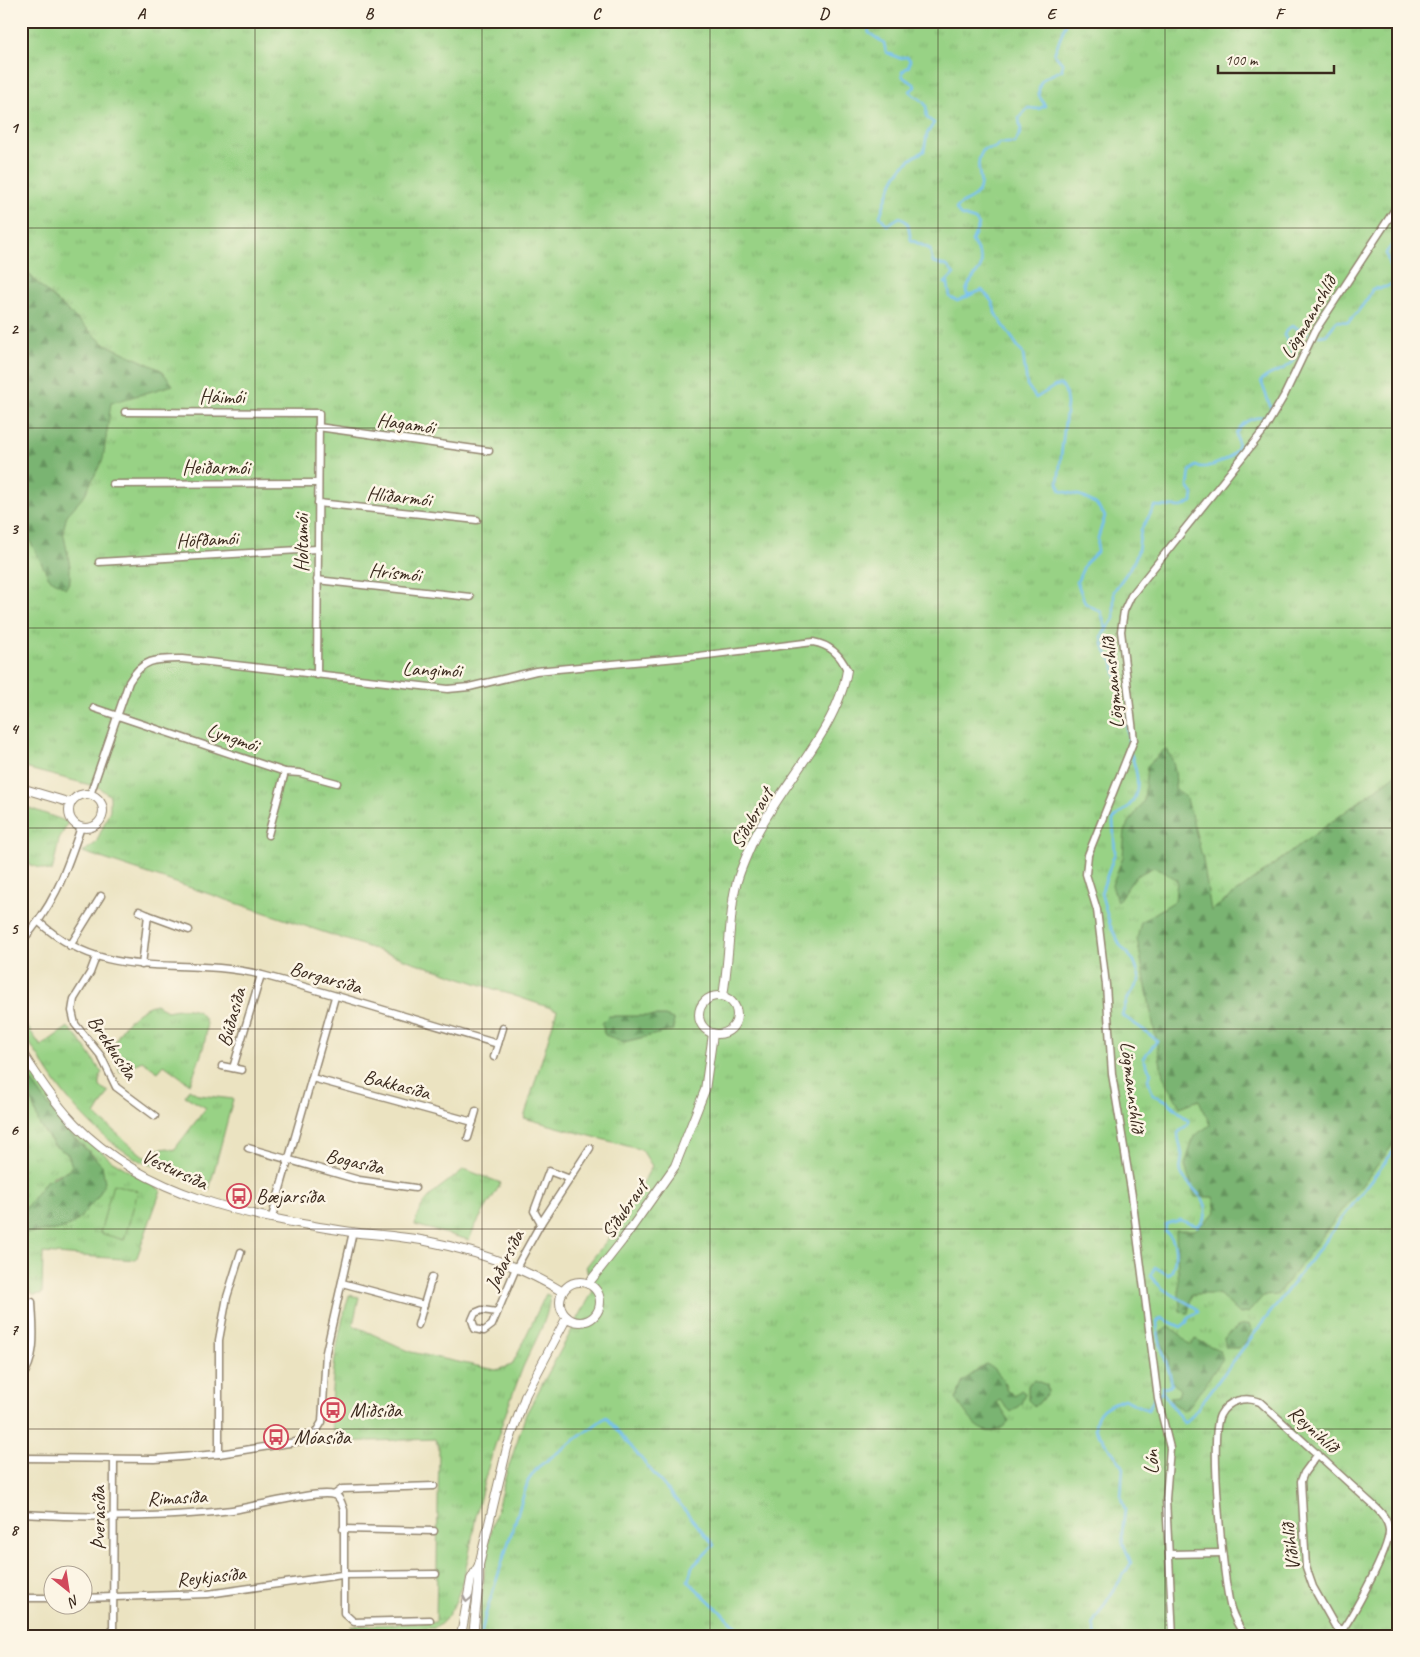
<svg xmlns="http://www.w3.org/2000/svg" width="1420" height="1657" font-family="Caveat,sans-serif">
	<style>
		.grass { fill: url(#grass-tufts); stroke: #6a7e52 }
		.forest { fill: url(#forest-firs); stroke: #5a6f48 }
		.pitch { fill: #98d285; stroke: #6a7e52 }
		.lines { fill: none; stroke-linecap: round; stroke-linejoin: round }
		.stream { stroke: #75c0ef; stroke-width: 2.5 }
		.minor-casing { stroke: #938670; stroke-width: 9 }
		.tertiary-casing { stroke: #938670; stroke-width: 10 }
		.minor { stroke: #fff; stroke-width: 6 }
		.tertiary { stroke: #fff; stroke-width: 8 }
		.oneway { stroke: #a79f9a }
		.grid { fill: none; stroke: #3b2a1e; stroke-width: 1; stroke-opacity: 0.55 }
		.labels { text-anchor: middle; stroke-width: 5; stroke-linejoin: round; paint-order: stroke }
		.street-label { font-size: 20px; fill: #3b2a1e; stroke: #fcf5e5 }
		.poi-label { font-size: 20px; fill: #3b2a1e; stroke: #fcf5e5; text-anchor: start }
		.neatline { fill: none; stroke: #3b2a1e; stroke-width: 2 }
		.grid-label { font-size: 16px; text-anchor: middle; font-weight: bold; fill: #3b2a1e }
	</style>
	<defs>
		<pattern id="grass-tufts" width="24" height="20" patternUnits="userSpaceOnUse" patternTransform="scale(1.25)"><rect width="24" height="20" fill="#98d285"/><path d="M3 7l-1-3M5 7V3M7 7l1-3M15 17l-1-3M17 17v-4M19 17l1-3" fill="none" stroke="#84b472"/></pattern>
		<pattern id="forest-firs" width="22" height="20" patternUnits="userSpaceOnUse" patternTransform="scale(1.25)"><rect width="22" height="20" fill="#7ab472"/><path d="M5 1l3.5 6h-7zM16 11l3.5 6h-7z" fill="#65935d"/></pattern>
	</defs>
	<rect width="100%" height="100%" fill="#fcf5e5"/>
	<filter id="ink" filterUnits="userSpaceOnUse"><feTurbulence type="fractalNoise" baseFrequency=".02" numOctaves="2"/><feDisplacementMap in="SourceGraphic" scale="10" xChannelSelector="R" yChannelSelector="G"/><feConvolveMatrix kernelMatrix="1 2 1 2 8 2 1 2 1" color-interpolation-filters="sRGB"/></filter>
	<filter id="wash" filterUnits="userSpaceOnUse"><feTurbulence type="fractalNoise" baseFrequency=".0096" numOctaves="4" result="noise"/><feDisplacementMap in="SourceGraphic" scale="20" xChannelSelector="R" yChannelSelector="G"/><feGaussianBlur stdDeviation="1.12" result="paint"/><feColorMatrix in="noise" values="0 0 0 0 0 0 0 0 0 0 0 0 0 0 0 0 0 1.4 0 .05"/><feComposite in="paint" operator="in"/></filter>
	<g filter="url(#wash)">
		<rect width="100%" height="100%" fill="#ebe3c1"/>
		<g class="grass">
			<path d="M21 21H1399V1636H478L487 1548 505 1478 526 1414 593 1291 586 1267 622 1221 652 1166 642 1150 524 1118 557 1010 83 852 96 843 110 810V796L98 787 21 767Z"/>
			<path d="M21 805 68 822 59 840 52 872 21 862Z"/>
			<path d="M156 1004 167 1011C230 997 201 1054 190 1084L164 1065 158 1072 142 1061 120 1072C118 1064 113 1053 115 1044 119 1027 139 1007 156 1004Z"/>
			<path d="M21 1018 41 1046 68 1027 83 1044 102 1073 100 1075V1087L109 1092 95 1115 147 1159 153 1150 168 1148 174 1150 206 1108 185 1096 189 1089 199 1095 233 1099 209 1190C193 1183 179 1175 164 1167 158 1163 149 1165 142 1162 99 1138 68 1104 42 1062 34 1049 21 1034 21 1018Z"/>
			<path d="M21 1055 68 1122 111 1160 161 1190 136 1260 43 1253 42 1294 33 1295 21 1278V1230C40 1234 60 1231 77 1221L95 1157 66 1130 21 1067Z"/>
			<path d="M21 1086 32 1101 44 1132 55 1146 68 1154 72 1166 68 1171 53 1176 21 1214Z"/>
			<path d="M464 1169 501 1183C490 1203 477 1219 469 1240L415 1225C419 1197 444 1186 464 1169Z"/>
			<path d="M546 1294 550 1296C548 1322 533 1344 523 1367 507 1408 489 1459 479 1502 471 1534 465 1612 435 1628L352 1632 351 1626 436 1622 439 1448 435 1439 336 1442 331 1421 335 1417V1407L331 1405C333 1364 338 1334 349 1295L359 1297 353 1325 411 1352 496 1370 512 1365Z"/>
		</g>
		<g class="forest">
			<path d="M21 263 36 282 103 343 161 370 173 385 111 403 103 459 84 496 67 515 63 531 70 566V580L66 588 49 578 21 523Z"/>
			<path d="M1166 748C1174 760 1177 774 1175 788L1187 799 1203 860 1211 911 1399 772V1137L1277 1295 1263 1296 1248 1313 1240 1314 1219 1294H1192L1188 1313 1180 1312 1176 1230H1195L1216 1212 1213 1197H1195L1185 1165 1194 1136 1210 1125 1199 1100 1180 1107 1163 1076 1137 939 1141 922 1175 901 1177 880 1154 867 1136 876 1117 902 1112 885 1123 857 1125 829 1144 800 1147 766Z"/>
			<path d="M609 1016H665L673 1019 674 1030 624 1042 605 1035 602 1023Z"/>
			<path d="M21 1067 66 1130 102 1165 105 1182 99 1195 77 1221 63 1229 27 1233 21 1230V1214L46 1181 68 1171 72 1166 68 1154 55 1146 39 1124 32 1101 21 1086Z"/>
			<path d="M1249 1324 1252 1330 1246 1342 1238 1348H1226L1224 1338 1240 1325Z"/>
			<path d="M1169 1327 1178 1333 1191 1346 1195 1339 1219 1350 1222 1360 1188 1408 1183 1410 1172 1402 1170 1397 1178 1396 1180 1390 1169 1378 1168 1357 1159 1337 1161 1332Z"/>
			<path d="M986 1364C998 1370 1004 1379 1007 1391L1015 1395 1021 1390 1025 1393 1021 1404 1011 1412 1000 1400 997 1402 1009 1421C986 1448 969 1417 956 1399L963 1381Z"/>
			<path d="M1034 1380 1047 1385 1048 1392 1038 1404 1034 1406 1028 1400V1385Z"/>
		</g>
		<path class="pitch" d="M113 1184 138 1191 124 1240 100 1233Z"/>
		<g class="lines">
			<g class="stream">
				<path d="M867 21 869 33 884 43 886 52 899 58 907 57 910 60 909 66 902 72 903 77 914 84 915 87 910 91C914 98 923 98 926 106 927 109 926 114 927 118L934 123 927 134 924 151C895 165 890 188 880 216L887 225 900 217C911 223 908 229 911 240L930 249 933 263 947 266 954 274 945 283 948 284 950 297 957 301 982 290C989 298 995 303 995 313L1023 354 1027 385 1036 398 1055 386 1061 385 1065 390 1067 404 1058 483 1061 491 1082 496 1096 504 1105 516 1098 538 1097 552 1085 564 1077 582 1085 603 1101 612 1106 628 1103 634"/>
				<path d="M972 294H967L966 291C974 266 993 274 972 241L979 225 975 220 960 215 956 209C962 200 973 201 978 192 986 177 971 168 984 149L995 148 999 143H1015L1021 131 1019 118 1028 108 1038 109 1045 106C1044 102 1040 99 1039 95 1037 76 1051 76 1062 70V63L1054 54 1067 21"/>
				<path d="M1319 336 1326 335 1337 321 1348 322C1354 317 1371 296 1372 289L1386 287 1394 283 1386 253 1392 245 1399 242"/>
				<path d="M1129 744 1126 720 1113 662 1104 648 1102 637 1114 618V591L1133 564 1138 551 1141 530 1155 506 1182 507 1192 502 1193 494 1188 487 1190 471 1196 466C1207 471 1236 458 1238 444 1238 441 1236 437 1236 433 1240 427 1245 421 1252 419 1263 415 1267 421 1271 408L1261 381C1271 370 1283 374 1294 360L1293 351 1284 335 1286 331 1292 326 1308 333"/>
				<path d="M1162 1391 1184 1423 1187 1422 1399 1144"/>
				<path d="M481 1636 485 1616 528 1481 538 1467 606 1417 714 1545 692 1567 688 1581 745 1635 767 1636"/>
				<path d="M1096 1636 1093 1623 1131 1563 1123 1543 1122 1533 1125 1510 1121 1498 1123 1466 1095 1429C1095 1409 1108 1405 1124 1399L1148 1410 1154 1398 1162 1391V1387L1166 1388 1172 1384C1168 1362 1157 1343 1157 1322L1161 1318 1181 1327 1187 1322 1188 1317 1198 1312 1196 1308 1163 1289 1150 1276 1155 1267 1168 1275 1172 1271C1176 1259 1179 1239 1165 1232L1166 1224 1180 1220 1198 1226C1220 1205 1192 1191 1182 1175 1178 1168 1182 1163 1182 1156 1182 1148 1178 1141 1178 1133L1188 1124V1120L1167 1101 1153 1095 1148 1079 1151 1073 1143 1058 1157 1041C1146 1030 1134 1024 1122 1015L1127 1000 1140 979 1134 961 1120 945 1110 925 1101 893 1115 853 1113 820C1118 814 1123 812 1128 807 1143 792 1137 771 1131 754"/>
			</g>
		</g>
	</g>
	<g filter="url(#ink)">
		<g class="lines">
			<defs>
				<g id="minor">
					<path d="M125 412 319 413 317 675"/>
					<path d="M318 427 489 451"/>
					<path d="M113 484 318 483"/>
					<path d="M318 503 477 520"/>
					<path d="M99 562 317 549"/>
					<path d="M317 580 470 597"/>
					<path d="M94 708 285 772 300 773 337 783"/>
					<path d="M90 795 129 682C143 658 157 659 182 659L448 689 469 687 536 671 699 656 813 642C830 645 840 654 847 670"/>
					<path d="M268 835 285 772"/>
					<path d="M139 911 148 915"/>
					<path d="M39 922C109 986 180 954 262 975 341 996 419 1021 498 1044"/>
					<path d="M21 942C55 905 65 873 81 827"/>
					<path d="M70 946 101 896"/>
					<path d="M96 957 90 973 74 999 72 1011 75 1024 101 1056 116 1087 155 1116"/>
					<path d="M142 965 148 915 189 930"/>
					<path d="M494 1057 503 1028"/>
					<path d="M222 1066 242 1070"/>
					<path d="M233 1068 261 975"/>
					<path d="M312 1078 473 1122"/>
					<path d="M468 1138 476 1111"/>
					<path d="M248 1148 359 1180 415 1188"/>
					<path d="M272 1217 335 997"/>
					<path d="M541 1223 534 1211 549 1171 570 1179"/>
					<path d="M342 1283 424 1305"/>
					<path d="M497 1312 482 1310 475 1313 472 1320 475 1329 484 1331 492 1325 516 1268 541 1223 590 1148"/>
					<path d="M418 1325 432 1277"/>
					<path d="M21 1378C38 1357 33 1327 32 1302"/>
					<path d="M219 1454V1340L227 1297 241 1252"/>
					<path d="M1318 1454 1304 1473 1301 1481 1306 1567 1313 1587 1335 1626 1342 1631"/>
					<path d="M21 1458 155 1459 219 1454 302 1441 314 1435 322 1422 326 1352 353 1232"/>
					<path d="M334 1495 342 1489 434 1486"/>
					<path d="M21 1514C86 1518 168 1518 232 1510 253 1507 317 1490 334 1495 340 1496 342 1504 344 1510V1613L354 1622 430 1620"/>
					<path d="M343 1529 434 1531"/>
					<path d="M1169 1554 1222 1553"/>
					<path d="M21 1598H52"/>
					<path d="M82 1598 208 1594 342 1575 436 1574"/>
					<path d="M113 1636 114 1459"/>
					<path d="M437 1636H447"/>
					<path d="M1173 1636 1166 1499 1170 1448 1158 1399 1132 1196 1112 1074 1106 985 1097 910 1086 874 1088 855 1134 740 1121 631 1124 611 1131 596 1264 430 1284 396 1315 331 1399 203"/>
					<path d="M1245 1636C1239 1627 1234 1618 1231 1609 1223 1580 1209 1437 1220 1415 1228 1400 1245 1396 1260 1402L1372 1504C1380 1511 1388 1519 1389 1530 1390 1549 1351 1619 1338 1636"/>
				</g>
				<g id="tertiary">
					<path d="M21 788 71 803"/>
					<circle cx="86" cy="811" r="17"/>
					<circle cx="718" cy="1015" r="19"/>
					<path d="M723 996C728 965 729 933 733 901 735 881 744 862 752 843 777 789 838 730 847 670"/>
					<path d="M21 1051C37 1076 54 1102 75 1124 147 1198 253 1217 351 1232 376 1235 401 1236 426 1241 473 1250 522 1267 563 1292"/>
					<circle cx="580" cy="1302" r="20"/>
					<path d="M588 1284 622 1241 675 1166 705 1090 713 1034"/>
					<path d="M461 1636 471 1579 479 1565 507 1448 526 1394 567 1317"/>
					<path d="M473 1636 479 1581V1565"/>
				</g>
			</defs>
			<use href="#minor" class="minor-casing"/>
			<use href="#tertiary" class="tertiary-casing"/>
			<use href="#minor" class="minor"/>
			<use href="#tertiary" class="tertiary"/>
		</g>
		<defs><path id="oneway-chevron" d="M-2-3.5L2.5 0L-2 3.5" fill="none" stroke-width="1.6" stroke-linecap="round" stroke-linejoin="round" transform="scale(1.25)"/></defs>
		<use class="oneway" href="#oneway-chevron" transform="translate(467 1599) rotate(101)"/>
	</g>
	<path class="grid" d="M255 21V1636M482 21V1636M710 21V1636M938 21V1636M1165 21V1636M21 228H1399M21 428H1399M21 628H1399M21 828H1399M21 1029H1399M21 1229H1399M21 1429H1399"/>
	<defs>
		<symbol id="bus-ring" viewBox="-11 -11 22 22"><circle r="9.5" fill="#fcf5e5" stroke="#d1495b" stroke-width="1.5"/><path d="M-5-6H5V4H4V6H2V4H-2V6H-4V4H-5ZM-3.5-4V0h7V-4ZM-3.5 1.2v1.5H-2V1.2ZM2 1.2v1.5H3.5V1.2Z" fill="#d1495b"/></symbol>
	</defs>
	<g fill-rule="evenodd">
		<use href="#bus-ring" x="225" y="1182" width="28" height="28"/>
		<use href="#bus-ring" x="319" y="1396" width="28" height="28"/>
		<use href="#bus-ring" x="262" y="1423" width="28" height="28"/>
	</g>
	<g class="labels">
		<g class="street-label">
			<text transform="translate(1308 317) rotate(-60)" y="7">Lögmannshlíð</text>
			<text x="222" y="403">Háimói</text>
			<text transform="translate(406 423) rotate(8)" y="7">Hagamói</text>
			<text x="216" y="474">Heiðarmói</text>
			<text transform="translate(399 496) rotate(6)" y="7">Hlíðarmói</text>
			<text transform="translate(207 539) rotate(-3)" y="7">Höfðamói</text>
			<text transform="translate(301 543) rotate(-90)" y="7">Holtamói</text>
			<text transform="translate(395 572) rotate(6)" y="7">Hrísmói</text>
			<text transform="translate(432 669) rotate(2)" y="7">Langimói</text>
			<text transform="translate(1112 683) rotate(-96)" y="7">Lögmannshlíð</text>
			<text transform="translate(233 737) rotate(19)" y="7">Lyngmói</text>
			<text transform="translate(751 818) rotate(-60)" y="7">Síðubraut</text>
			<text transform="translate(326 977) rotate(16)" y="7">Borgarsíða</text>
			<text transform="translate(231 1017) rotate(-74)" y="7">Búðasíða</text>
			<text transform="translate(113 1047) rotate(56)" y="7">Brekkusíða</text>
			<text transform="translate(397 1084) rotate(15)" y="7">Bakkasíða</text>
			<text transform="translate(1133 1087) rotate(83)" y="7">Lögmannshlíð</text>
			<text transform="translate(355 1161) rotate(13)" y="7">Bogasíða</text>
			<text transform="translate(175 1169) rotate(25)" y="7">Vestursíða</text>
			<text transform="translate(624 1209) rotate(-55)" y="7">Síðubraut</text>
			<text transform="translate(504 1260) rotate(-64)" y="7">Jaðarsíða</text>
			<text transform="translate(1314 1429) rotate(42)" y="7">Reynihlíð</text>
			<text transform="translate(1151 1462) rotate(-90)" y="7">Lón</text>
			<text transform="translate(177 1497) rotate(-3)" y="7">Rimasíða</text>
			<text transform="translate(98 1518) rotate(-90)" y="7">Þverasíða</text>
			<text transform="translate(1290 1547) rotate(-97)" y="7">Víðihlíð</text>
			<text transform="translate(211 1576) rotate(-6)" y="7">Reykjasíða</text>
		</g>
		<g class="poi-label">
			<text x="256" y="1203">Bæjarsíða</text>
			<text x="350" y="1417">Miðsíða</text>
			<text x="294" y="1444">Móasíða</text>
		</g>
	</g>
	<rect width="1420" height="1657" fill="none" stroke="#fcf5e5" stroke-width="55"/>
	<g transform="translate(68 1590) rotate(150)"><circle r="24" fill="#fcf5e5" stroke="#afa495"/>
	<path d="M0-4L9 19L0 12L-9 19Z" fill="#d1495b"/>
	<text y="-8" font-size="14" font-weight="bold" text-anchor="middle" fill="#3b2a1e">N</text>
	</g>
	<path d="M1218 65v8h116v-8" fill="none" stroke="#3b2a1e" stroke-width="2.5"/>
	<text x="1225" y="65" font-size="15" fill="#3b2a1e" stroke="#fcf5e5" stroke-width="4" paint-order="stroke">100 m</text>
	<rect x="28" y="28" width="1364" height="1602" class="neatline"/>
	<g class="grid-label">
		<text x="141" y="19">A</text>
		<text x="369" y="19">B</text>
		<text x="596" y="19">C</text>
		<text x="824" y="19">D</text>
		<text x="1051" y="19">E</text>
		<text x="1279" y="19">F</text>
		<text x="14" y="133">1</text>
		<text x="14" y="334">2</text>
		<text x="14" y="534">3</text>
		<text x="14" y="734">4</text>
		<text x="14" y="934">5</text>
		<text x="14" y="1135">6</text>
		<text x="14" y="1335">7</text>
		<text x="14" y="1535">8</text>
	</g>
</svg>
